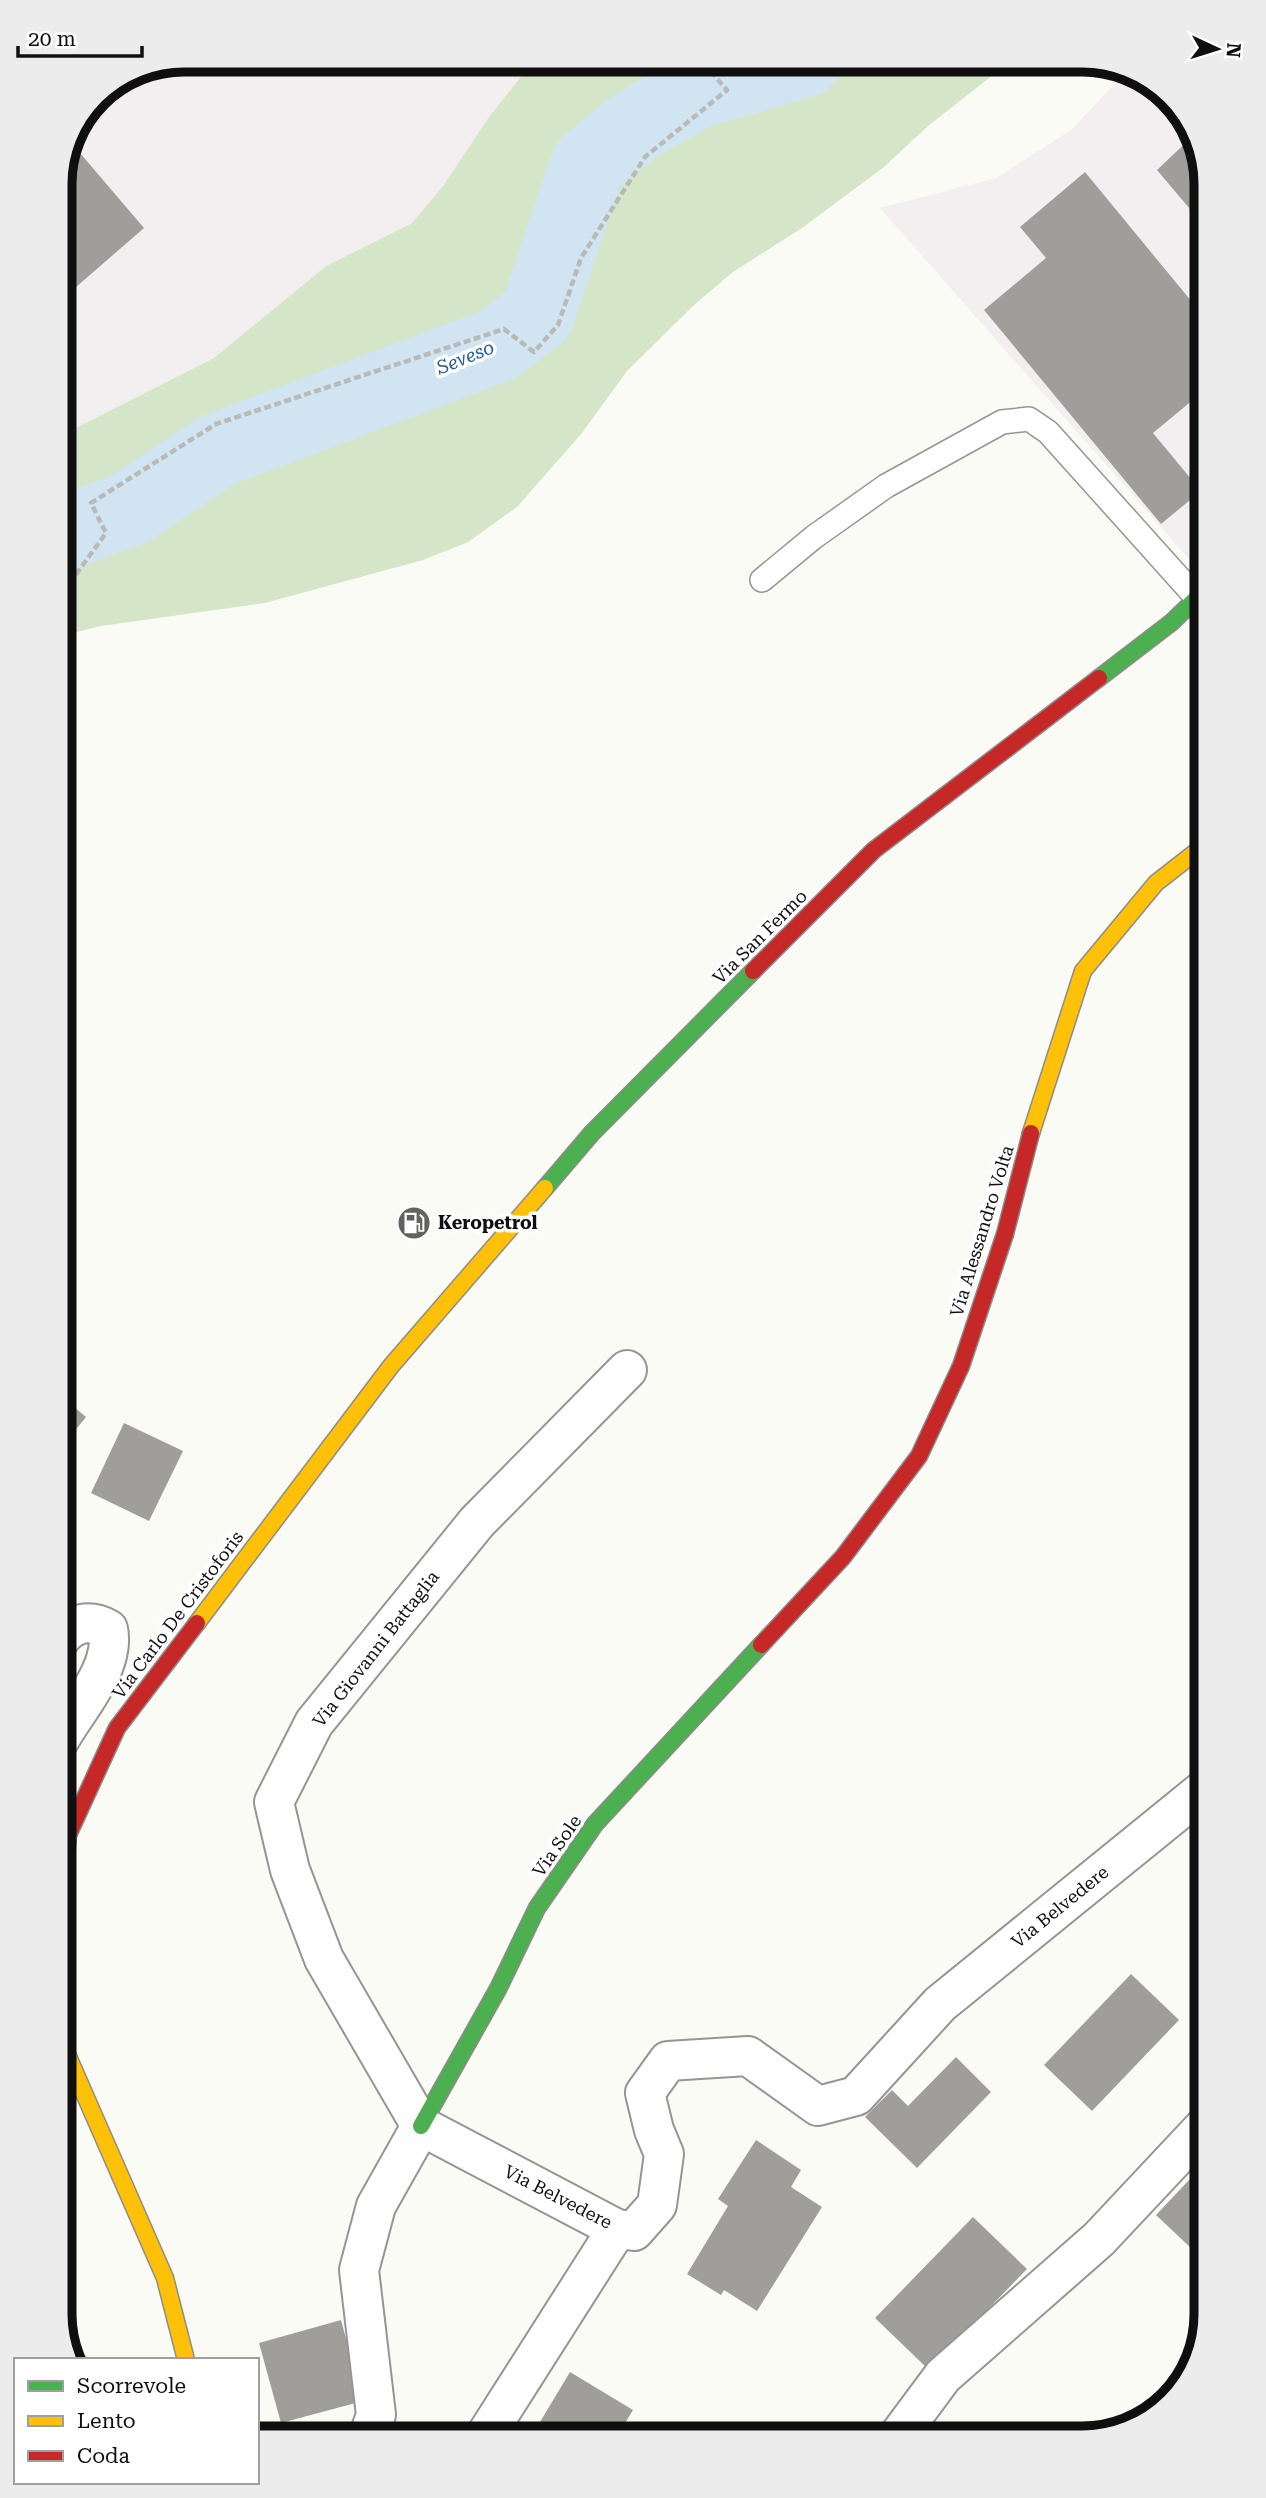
<svg xmlns="http://www.w3.org/2000/svg" width="1266" height="2498" font-family="'Roboto Serif',serif">
	<style>
		.industrial { fill: #f3eff1 }
		.forest { fill: #d4e6c7 }
		.lines { fill: none; stroke-linecap: round; stroke-linejoin: round }
		.river { stroke: #d0e4f2; stroke-width: 75 }
		.building { fill: #9f9e9b }
		.lane-casing { stroke: #959593; stroke-width: 26 }
		.street-casing { stroke: #959593; stroke-width: 42 }
		.fast-casing { stroke: #8c8c8a; stroke-width: 19 }
		.slow-casing { stroke: #8c8c8a; stroke-width: 19 }
		.jam-casing { stroke: #8c8c8a; stroke-width: 19 }
		.path { stroke: #b9b9b8; stroke-width: 4.5; stroke-dasharray: 7 3.5; stroke-linecap: butt }
		.lane { stroke: #fefefe; stroke-width: 23 }
		.street { stroke: #fefefe; stroke-width: 38 }
		.fast { stroke: #4caf50; stroke-width: 16 }
		.slow { stroke: #ffc107; stroke-width: 16 }
		.jam { stroke: #c62828; stroke-width: 16 }
		.labels { text-anchor: middle; stroke-width: 7; stroke-linejoin: round; paint-order: stroke }
		.street-label { font-size: 18px; fill: #0f0f0f; stroke: #fff }
		.poi-label { font-size: 18px; font-weight: bold; fill: #0f0f0f; stroke: #fff; text-anchor: start }
		.water-label { font-size: 19px; font-style: italic; fill: #255e95; stroke: #fff }
		.rim { fill: none; stroke: #0f0f0f; stroke-width: 9 }
	</style>
	<rect width="100%" height="100%" fill="#fbfbf6"/>
	<g class="industrial">
		<path d="M184 60H534L489 117 443 186 412 223 326 266 214 358 60 436V176L96 96 137 69Z"/>
		<path d="M1125 73 1157 85 1197 137 1206 184V554L1196 567 880 208 996 178 1071 130Z"/>
	</g>
	<path class="forest" d="M534 60H1012L928 126 884 167 802 228 733 272 694 305 627 371 582 433 517 507 468 542 423 560 265 603 101 626 60 636V436L214 358 326 266 412 223 443 186 489 117Z"/>
	<g class="lines">
		<path class="river" d="M60 535 131 508 216 451 497 345 537 315 588 164 635 126 697 91 804 60"/>
	</g>
	<g class="building">
		<path d="M150 66 111 100 103 91 137 69Z"/>
		<path d="M1195 134 1206 184V228L1157 170Z"/>
		<path d="M74 146 144 228 60 301V176Z"/>
		<path d="M1085 172 1206 319V389L1153 433 1201 491 1161 524 984 310 1046 258 1020 227Z"/>
		<path d="M60 1395 86 1417 60 1449Z"/>
		<path d="M124 1423 183 1451 149 1521 91 1493Z"/>
		<path d="M1131 1974 1179 2020 1092 2111 1044 2065Z"/>
		<path d="M956 2057 991 2092 917 2168 865 2117 892 2090 908 2106Z"/>
		<path d="M756 2140 801 2170 791 2187 822 2207 757 2311 724 2290 721 2295 687 2274 728 2206 718 2199Z"/>
		<path d="M1190 2179 1206 2194V2233L1192 2249 1156 2215Z"/>
		<path d="M973 2217 1027 2269 929 2370 875 2318Z"/>
		<path d="M341 2320 363 2401 281 2423 259 2343Z"/>
		<path d="M570 2372 633 2410 616 2438H545L534 2432Z"/>
	</g>
	<g class="lines">
		<defs>
			<path id="lane" d="M762 580 814 537 886 486 1002 422 1029 419 1048 432 1197 598"/>
			<g id="street">
				<path d="M60 1739C78 1707 116 1667 108 1629 90 1619 73 1622 60 1639"/>
				<path d="M421 2126 324 1959 290 1870 274 1802 314 1723 477 1522 627 1370"/>
				<path d="M368 2438 376 2415 359 2270 376 2206 421 2126 617 2229 634 2231 657 2205 664 2154 654 2130 645 2093 668 2061 748 2056 818 2106 856 2096 940 2004 1206 1788"/>
				<path d="M484 2438 617 2229"/>
				<path d="M897 2438 943 2376 1099 2239 1206 2125"/>
			</g>
			<g id="fast">
				<path d="M1099 678 1172 622 1206 589"/>
				<path d="M545 1188 592 1133 753 971"/>
				<path d="M421 2126 498 1989 537 1908 595 1824 761 1645"/>
			</g>
			<g id="slow">
				<path d="M1031 1133 1083 971 1156 883 1206 844"/>
				<path d="M197 1623 391 1366 545 1188"/>
				<path d="M60 1961 66 2052 165 2278 186 2360"/>
			</g>
			<g id="jam">
				<path d="M753 971 874 850 1099 678"/>
				<path d="M761 1645 843 1557 919 1456 961 1366 1005 1234 1031 1133"/>
				<path d="M60 1917 68 1835 117 1728 197 1623"/>
			</g>
		</defs>
		<use href="#lane" class="lane-casing"/>
		<use href="#street" class="street-casing"/>
		<use href="#fast" class="fast-casing"/>
		<use href="#slow" class="slow-casing"/>
		<use href="#jam" class="jam-casing"/>
		<path class="path" d="M60 586 69 584 106 533 91 503 216 424 504 329 534 352 558 325 581 258 645 157 727 90 713 74 717 60"/>
		<use href="#lane" class="lane"/>
		<use href="#street" class="street"/>
		<use href="#fast" class="fast"/>
		<use href="#slow" class="slow"/>
		<use href="#jam" class="jam"/>
	</g>
	<defs>
		<symbol id="fuel-disc" viewBox="-11 -11 22 22"><circle r="9.5" fill="#626260" stroke="#fff"/><path d="M-5.5-6h7V0h2V4h1.3V-2.5L3-4.5l.8-.8L6-3V5H2.5V1h-1V6h-7ZM-4.2-4.7v3.2H.2V-4.7Z" fill="#fff"/></symbol>
	</defs>
	<g fill-rule="evenodd">
		<use href="#fuel-disc" x="395" y="1204" width="38" height="38"/>
	</g>
	<g class="labels">
		<g class="street-label">
			<text transform="translate(760 937) rotate(-45)" y="6">Via San Fermo</text>
			<text transform="translate(982 1231) rotate(-73)" y="6">Via Alessandro Volta</text>
			<text transform="translate(178 1615) rotate(-53)" y="6">Via Carlo De Cristoforis</text>
			<text transform="translate(376 1649) rotate(-52)" y="6">Via Giovanni Battaglia</text>
			<text transform="translate(557 1846) rotate(-55)" y="6">Via Sole</text>
			<text transform="translate(1060 1907) rotate(-39)" y="6">Via Belvedere</text>
			<text transform="translate(558 2197) rotate(27)" y="6">Via Belvedere</text>
		</g>
		<g class="poi-label">
			<text x="438" y="1229">Keropetrol</text>
		</g>
		<g class="water-label">
			<text transform="translate(465 357) rotate(-22)" y="7">Seveso</text>
		</g>
	</g>
	<path d="M0 0H1266V2498H0ZM184 72H1082A112 112 0 0 1 1194 184V2314A112 112 0 0 1 1082 2426H184A112 112 0 0 1 72 2314V184A112 112 0 0 1 184 72Z" fill="#ececec" fill-rule="evenodd"/>
	<path class="rim" d="M184 72H1082A112 112 0 0 1 1194 184V2314A112 112 0 0 1 1082 2426H184A112 112 0 0 1 72 2314V184A112 112 0 0 1 184 72Z"/>
	<rect x="14" y="2358" width="245" height="126" fill="#ffffff" stroke="#9f9f9f" stroke-width="2"/>
	<rect x="28" y="2381" width="35" height="10" fill="#4caf50" stroke="#9f9f9f" stroke-width="2"/>
	<text x="77" y="2393" font-size="21" fill="#0f0f0f">Scorrevole</text>
	<rect x="28" y="2416" width="35" height="10" fill="#ffc107" stroke="#9f9f9f" stroke-width="2"/>
	<text x="77" y="2428" font-size="21" fill="#0f0f0f">Lento</text>
	<rect x="28" y="2451" width="35" height="10" fill="#c62828" stroke="#9f9f9f" stroke-width="2"/>
	<text x="77" y="2463" font-size="21" fill="#0f0f0f">Coda</text>
	<g transform="translate(1217 49) rotate(94)" stroke="#ffffff" stroke-width="5" paint-order="stroke">
	<path d="M0-5L12 26L0 18L-12 26Z" fill="#0f0f0f"/>
	<text y="-10" font-size="19" font-weight="bold" text-anchor="middle" fill="#0f0f0f">N</text>
	</g>
	<path d="M18 46v10h124v-10" fill="none" stroke="#0f0f0f" stroke-width="3.5"/>
	<text x="28" y="46" font-size="21" fill="#0f0f0f" stroke="#ffffff" stroke-width="5" paint-order="stroke">20 m</text>
</svg>
